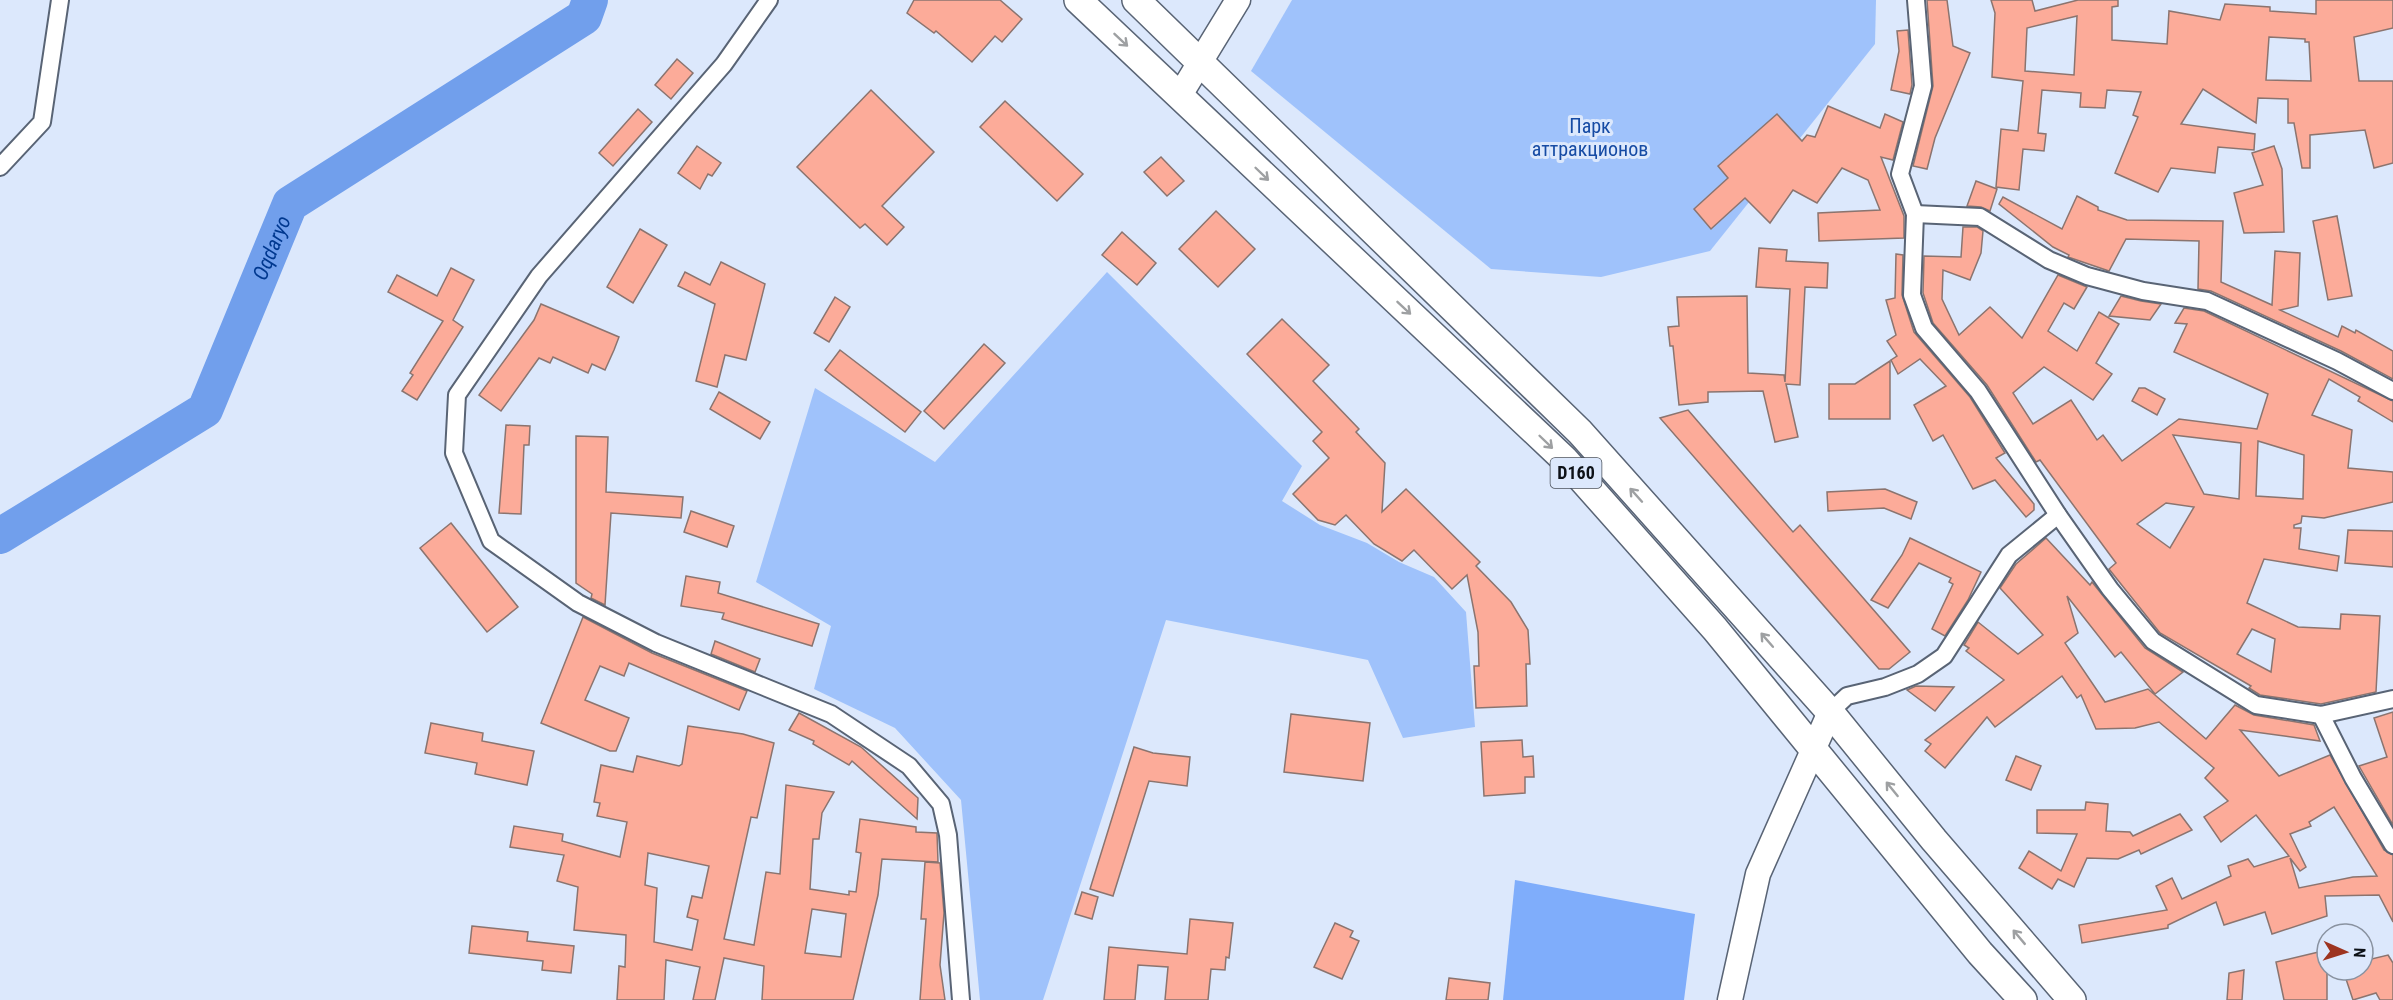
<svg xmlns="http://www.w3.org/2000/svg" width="2393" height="1000" font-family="'Roboto Condensed',sans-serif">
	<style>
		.green { fill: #9fc2fb }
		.forest { fill: #7fadfb }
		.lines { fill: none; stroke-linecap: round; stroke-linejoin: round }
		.river { stroke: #719fec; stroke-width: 36 }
		.building { fill: #fcab99; stroke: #8b746f; stroke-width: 1.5; fill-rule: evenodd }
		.street-casing { stroke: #596475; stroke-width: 20 }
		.secondary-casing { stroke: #596475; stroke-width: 27 }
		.primary-casing { stroke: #596475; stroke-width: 30 }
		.street { stroke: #fff; stroke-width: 16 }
		.secondary { stroke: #fff; stroke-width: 24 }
		.primary { stroke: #fff; stroke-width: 27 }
		.oneway { stroke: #9ea0a2 }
		.labels { text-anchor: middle; stroke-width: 6; stroke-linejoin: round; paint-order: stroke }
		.shield { fill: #dce8fc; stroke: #4b525c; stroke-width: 1.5 }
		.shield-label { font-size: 18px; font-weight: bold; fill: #0d1117 }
		.park-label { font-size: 20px; fill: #164ba4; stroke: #dce8fc }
		.water-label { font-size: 21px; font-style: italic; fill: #00388f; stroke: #dce8fc }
	</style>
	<rect width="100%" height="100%" fill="#dce8fc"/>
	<g class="green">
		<path d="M1292 0H1876L1875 44 1710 251 1601 277 1491 269 1251 71Z"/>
		<path d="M1107 272 1302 466 1282 501 1320 525 1367 543 1399 562 1434 577 1466 612 1475 727 1403 738 1368 660 1166 620 1043 1000H980L961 800 895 728 814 689 831 626 756 582 815 388 935 462Z"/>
	</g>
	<path class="forest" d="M1515 880 1695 914 1684 1000H1503Z"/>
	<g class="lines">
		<path class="river" id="s1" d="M0 536 205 410 290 204 584 17 590 0"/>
	</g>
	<g class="building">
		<path d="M914 0H1000L1022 19 1002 42 995 36 972 62 936 31 934 33 907 13Z"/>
		<path d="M1927 0H1947L1953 46 1970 53 1935 138 1927 169 1913 166 1933 86Z"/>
		<path d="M1991 0H2032L2035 11 2078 0H2118V6L2112 7V40L2167 44 2169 11 2220 20 2225 4 2270 7V11L2316 14V0H2393V28L2354 37 2359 81H2393V163L2374 168 2365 130 2310 135V168H2302L2294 123H2288V99L2258 98 2256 123 2203 89 2181 124 2255 134 2254 150 2218 147 2215 173 2171 168 2158 192 2115 173 2138 117 2133 115 2141 92 2107 90 2105 108 2080 107 2081 93 2042 90 2038 133 2046 134 2044 151 2023 149 2019 190 1996 187 2001 129 2018 131 2023 81 1992 77 1995 13ZM2077 16 2074 75 2025 71 2027 28ZM2269 37 2305 39V42H2309L2311 81 2266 80Z"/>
		<path d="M1908 30 1912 85 1910 94 1891 90 1899 51 1897 31Z"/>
		<path d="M677 59 693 73 671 99 655 85Z"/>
		<path d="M871 90 934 152 882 206 904 227 887 245 865 224 860 228 797 167Z"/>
		<path d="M1005 101 1083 174 1057 201 980 127Z"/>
		<path d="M1828 106 1880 128 1885 114 1903 122 1893 160 1881 157 1904 216V238L1819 241 1818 213 1880 210 1868 180 1842 168 1817 203 1793 190 1770 223 1745 198 1711 229 1694 209 1728 178 1718 166 1777 114 1802 141 1807 135 1815 137Z"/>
		<path d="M638 109 652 122 613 166 599 153Z"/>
		<path d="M697 146 721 163 712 176 708 174 700 189 678 173Z"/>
		<path d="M2274 146 2282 169 2284 232 2244 233 2234 193 2263 185 2252 153Z"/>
		<path d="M1161 157 1184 181 1167 196 1144 172Z"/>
		<path d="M1976 181 1997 189 1990 211 1981 207 1967 206Z"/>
		<path d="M2077 196 2098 207V210L2127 220 2223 221 2221 282 2272 305 2275 251 2300 253 2298 306 2280 310 2338 337 2342 326 2355 333 2356 330 2393 351V379L2341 351 2211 291 2198 289 2199 241 2126 239 2109 271 2068 257 2069 255 2053 247 1999 204 2003 197 2062 229Z"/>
		<path d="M1216 211 1255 249 1218 287 1179 249Z"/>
		<path d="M2337 216 2352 296 2328 300 2313 221Z"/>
		<path d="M1963 227H1977L1983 231 1981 253 1970 280 1943 270 1942 299 1959 335 1990 307 2022 338 2058 275 2087 287 2074 309 2064 303 2048 331 2077 351 2099 312 2119 324 2096 363 2112 374 2093 400 2044 367 2013 393 2033 424 2071 400 2097 440 2103 435 2122 461 2179 419 2257 429 2268 394 2174 352 2187 324 2175 323 2184 308 2204 311 2393 401V422L2358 401 2360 397 2329 379 2312 415 2352 430 2348 468 2393 472V502L2324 518 2302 516 2301 523 2294 525V528H2301L2299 549 2339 556 2337 571 2264 559 2247 603 2298 627 2340 629 2341 614 2380 616 2376 692 2321 704 2260 695 2249 688 2251 686 2160 633 2109 569 2116 563 2040 460 2036 462 1987 385 1933 323 1923 293 1924 256 1961 257ZM2173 435 2241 443 2239 499 2204 494ZM2258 441 2304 455 2303 499 2256 496ZM2166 503 2194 507 2170 548 2137 524ZM2252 629 2275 639 2271 672 2237 654Z"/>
		<path d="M640 229 667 245 633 303 607 287Z"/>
		<path d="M1122 232 1156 263 1137 285 1102 255Z"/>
		<path d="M1759 248 1787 250 1786 261 1828 263 1827 288 1805 287 1800 385 1786 384 1798 437 1775 442 1763 391 1708 392V402L1679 405 1673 346H1670L1668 327 1679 326 1677 297 1747 296 1748 373 1784 375 1785 382 1790 289 1756 287Z"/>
		<path d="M1896 254 1903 255 1902 295 1914 332 1970 397 2005 453 1996 458 2034 504V510L2026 517 1995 480 1973 489 1943 435 1933 441 1914 405 1946 386 1920 359 1898 374 1891 360 1897 356 1887 341 1896 335 1886 300 1895 298Z"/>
		<path d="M721 262 765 284 746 360 725 355 717 387 696 381 715 304 678 286 685 272 710 285Z"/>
		<path d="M451 268 474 280 453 320 463 327 417 400 402 391 413 375 410 373 443 321 388 292 397 275 437 296Z"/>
		<path d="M2121 296 2141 301 2161 304 2150 320 2109 316Z"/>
		<path d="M835 297 850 307 829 342 814 333Z"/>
		<path d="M541 304 619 337 614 350 605 370 592 364 588 373 553 357 550 363 539 358 501 411 479 395 534 320Z"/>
		<path d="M1282 319 1329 365 1313 381 1359 429 1356 432 1385 463 1382 512 1406 489 1480 562 1476 566 1511 602 1528 630 1530 664H1526L1527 706 1476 708 1474 666H1479L1478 632 1467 575 1452 589 1414 550 1402 561 1374 544 1346 515 1335 525 1318 520 1293 494 1329 458 1313 441 1322 432 1247 354Z"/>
		<path d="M984 344 1005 363 944 429 924 411Z"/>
		<path d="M840 350 921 412 905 432 825 370Z"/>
		<path d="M1890 361V419H1829V384H1855Z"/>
		<path d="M2139 388H2145L2165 399 2157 415 2132 401Z"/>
		<path d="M719 392 770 422 760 439 710 409Z"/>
		<path d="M1688 410 1793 532 1800 525 1910 652 1889 669H1879L1660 418Z"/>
		<path d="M506 425 530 426 529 445H524L521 514 499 513Z"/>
		<path d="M576 436 608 437 606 492 683 497 681 518 611 513 605 605 591 598 592 594 576 583Z"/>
		<path d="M1885 489 1917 502 1911 519 1884 508 1828 511 1827 492Z"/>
		<path d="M691 511 734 526 727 547 684 532Z"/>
		<path d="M451 523 518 607 487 632 420 548Z"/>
		<path d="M2348 530 2393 531V567L2345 563Z"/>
		<path d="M1910 538 1981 572 1968 600 1945 636 1932 629 1953 584 1949 582 1951 578 1919 563 1888 608 1871 600 1902 555Z"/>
		<path d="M2046 538 2090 585 2092 582 2145 648 2183 672 2155 694 2121 652 2115 657 2067 596 2078 633 2065 643 2105 702 2148 689 2206 739 2235 705 2254 715 2314 725 2320 741 2240 730 2279 776 2330 755 2384 850 2393 855V922L2379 895 2325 896 2327 916 2272 934 2265 912 2224 925 2216 902 2168 925V928L2082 943 2079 925 2167 910 2156 886 2172 878 2182 899 2231 876 2228 866 2248 859 2254 867 2289 856 2256 815 2221 842 2204 817 2228 801 2205 778 2214 768 2159 722 2135 728 2096 729 2081 695 2077 698 2062 676 1995 727 1987 717 1945 768 1925 751 1931 744 1925 740 2004 680 1966 651 1969 648 1964 645 1978 622 2018 654 2043 635 2000 588 2016 564ZM2334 807 2377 876 2353 877 2299 888 2290 858 2300 871 2306 867 2290 834 2311 826 2309 822Z"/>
		<path d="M686 576 720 582 718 593 819 624 812 646 722 619 724 613 681 606Z"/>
		<path d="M583 617 652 653 747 691 739 710 629 663 624 676 600 666 585 700 629 718 616 751H610L541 723Z"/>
		<path d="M715 641 760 659 755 672 711 654Z"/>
		<path d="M1916 686 1954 687 1935 711 1907 690Z"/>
		<path d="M2393 712V825L2359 766 2387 757 2374 718Z"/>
		<path d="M799 713 861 747 918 798 917 819 852 761 849 765 813 744 814 741 789 730Z"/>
		<path d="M1291 714 1370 723 1363 781 1284 772Z"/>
		<path d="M431 723 483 733 482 741 534 751 527 785 475 774 477 763 425 753Z"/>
		<path d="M688 726 743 734 774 743 757 818 751 817 724 939 754 945 766 872 780 874 786 785 834 792 822 813 819 839H813L810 889 849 895V891L856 892 861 853 856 852 860 819 916 827V832L937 833 938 862 882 859 878 895 853 1000H762L764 966 724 958 715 1000H693L700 967 666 960 664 1000H617L619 966 625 967 626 935 574 930 578 887 557 881 564 855 510 847 514 826 563 834 562 841 620 857 627 822 597 816 600 803 594 802 601 765 633 772 637 756 679 766 682 764ZM648 853 709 866 702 898 692 896 687 917 698 920 692 950 654 942 657 888 645 885ZM812 909 846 914 841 957 805 953Z"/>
		<path d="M1522 740 1523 757 1533 756 1534 777H1525V793L1484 796 1481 742Z"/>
		<path d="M1134 747 1153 753 1190 757 1187 786 1149 781 1113 896 1090 889Z"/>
		<path d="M2016 756 2041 766 2031 790 2006 780Z"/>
		<path d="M2086 802 2108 804 2106 831 2130 832 2133 836 2180 814 2192 830 2141 854 2139 850 2118 859 2087 858 2074 887 2058 879 2052 889 2019 868 2029 851 2061 871 2077 834 2037 833V810H2085Z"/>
		<path d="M925 862 940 863 944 913 940 965 945 1000H920L926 919H921Z"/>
		<path d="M1082 892 1098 897 1092 919 1075 914Z"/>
		<path d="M1190 919 1233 923 1229 958 1226 957 1225 970 1211 969 1208 1000H1165L1168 967 1138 965 1135 1000H1104L1109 947 1187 954Z"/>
		<path d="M1335 923 1353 931 1350 937 1359 941 1342 979 1314 967Z"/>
		<path d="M472 926 528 932 527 941 574 946 571 973 542 970 543 961 469 953Z"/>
		<path d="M2327 950V1000H2284L2276 962Z"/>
		<path d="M2388 955 2393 963V1000H2380L2376 993 2353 1000 2343 970H2363V961Z"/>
		<path d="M2244 970 2242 1000H2227L2229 973Z"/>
		<path d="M1449 978 1490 983 1488 1000H1446Z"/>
	</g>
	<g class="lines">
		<defs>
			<g id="street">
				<path d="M769 0 724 64 539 276 457 395 454 453 491 541 578 603 656 643 831 714 909 766 941 804 948 835 961 1000"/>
				<path d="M1916 0 1923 86 1900 174 1915 214 1912 295 1924 328 1978 391 2058 515 2110 589 2153 641 2256 705 2321 715 2393 699"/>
				<path d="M0 167 42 122 60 0"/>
				<path d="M1915 214 1980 217 2049 260 2087 276 2143 291 2207 301 2337 361 2393 391"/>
				<path d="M1830 712 1847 696 1885 687 1918 674 1944 656 2009 555 2058 515"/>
				<path d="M2321 715 2353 778 2393 845"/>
			</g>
			<g id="secondary">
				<path d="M1180 95 1238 0"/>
				<path d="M1730 1000 1758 874 1830 712"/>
			</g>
			<g id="primary">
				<path d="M1078 0 1564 459 1715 629 1980 953 2023 1000"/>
				<path d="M1136 0 1580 432 1830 712 1934 840 2072 1000"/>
			</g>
		</defs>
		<use href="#street" class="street-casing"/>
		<use href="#secondary" class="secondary-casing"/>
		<use href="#primary" class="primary-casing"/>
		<use href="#street" class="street"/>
		<use href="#secondary" class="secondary"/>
		<use href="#primary" class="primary"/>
	</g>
	<defs><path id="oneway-shaft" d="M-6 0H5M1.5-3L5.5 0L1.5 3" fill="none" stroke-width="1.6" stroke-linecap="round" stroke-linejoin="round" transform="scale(1.5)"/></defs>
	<g class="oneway">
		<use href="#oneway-shaft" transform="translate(1121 40) rotate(43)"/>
		<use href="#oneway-shaft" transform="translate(1262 174) rotate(44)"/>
		<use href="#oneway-shaft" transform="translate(1404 308) rotate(43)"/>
		<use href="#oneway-shaft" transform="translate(1546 442) rotate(44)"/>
		<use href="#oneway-shaft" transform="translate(1636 495) rotate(-132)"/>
		<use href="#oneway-shaft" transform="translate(1767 640) rotate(-131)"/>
		<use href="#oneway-shaft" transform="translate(1892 789) rotate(-129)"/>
		<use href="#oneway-shaft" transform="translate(2019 937) rotate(-130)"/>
	</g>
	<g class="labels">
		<rect class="shield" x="1550.5" y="458" width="51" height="30" rx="4.5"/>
		<g class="shield-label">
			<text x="1576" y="479">D160</text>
		</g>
		<g class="park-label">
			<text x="1590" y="133">Парк<tspan x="1590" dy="23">аттракционов</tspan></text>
		</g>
		<g class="water-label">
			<text dy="7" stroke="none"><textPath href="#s1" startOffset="416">Oqdaryo</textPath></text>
		</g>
	</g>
	<g transform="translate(2345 952) rotate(93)"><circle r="28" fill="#dce8fc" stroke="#8992a0" stroke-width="1.5"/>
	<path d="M0-4.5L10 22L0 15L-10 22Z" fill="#9d3420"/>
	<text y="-9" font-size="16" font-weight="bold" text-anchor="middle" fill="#0d1117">N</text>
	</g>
</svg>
